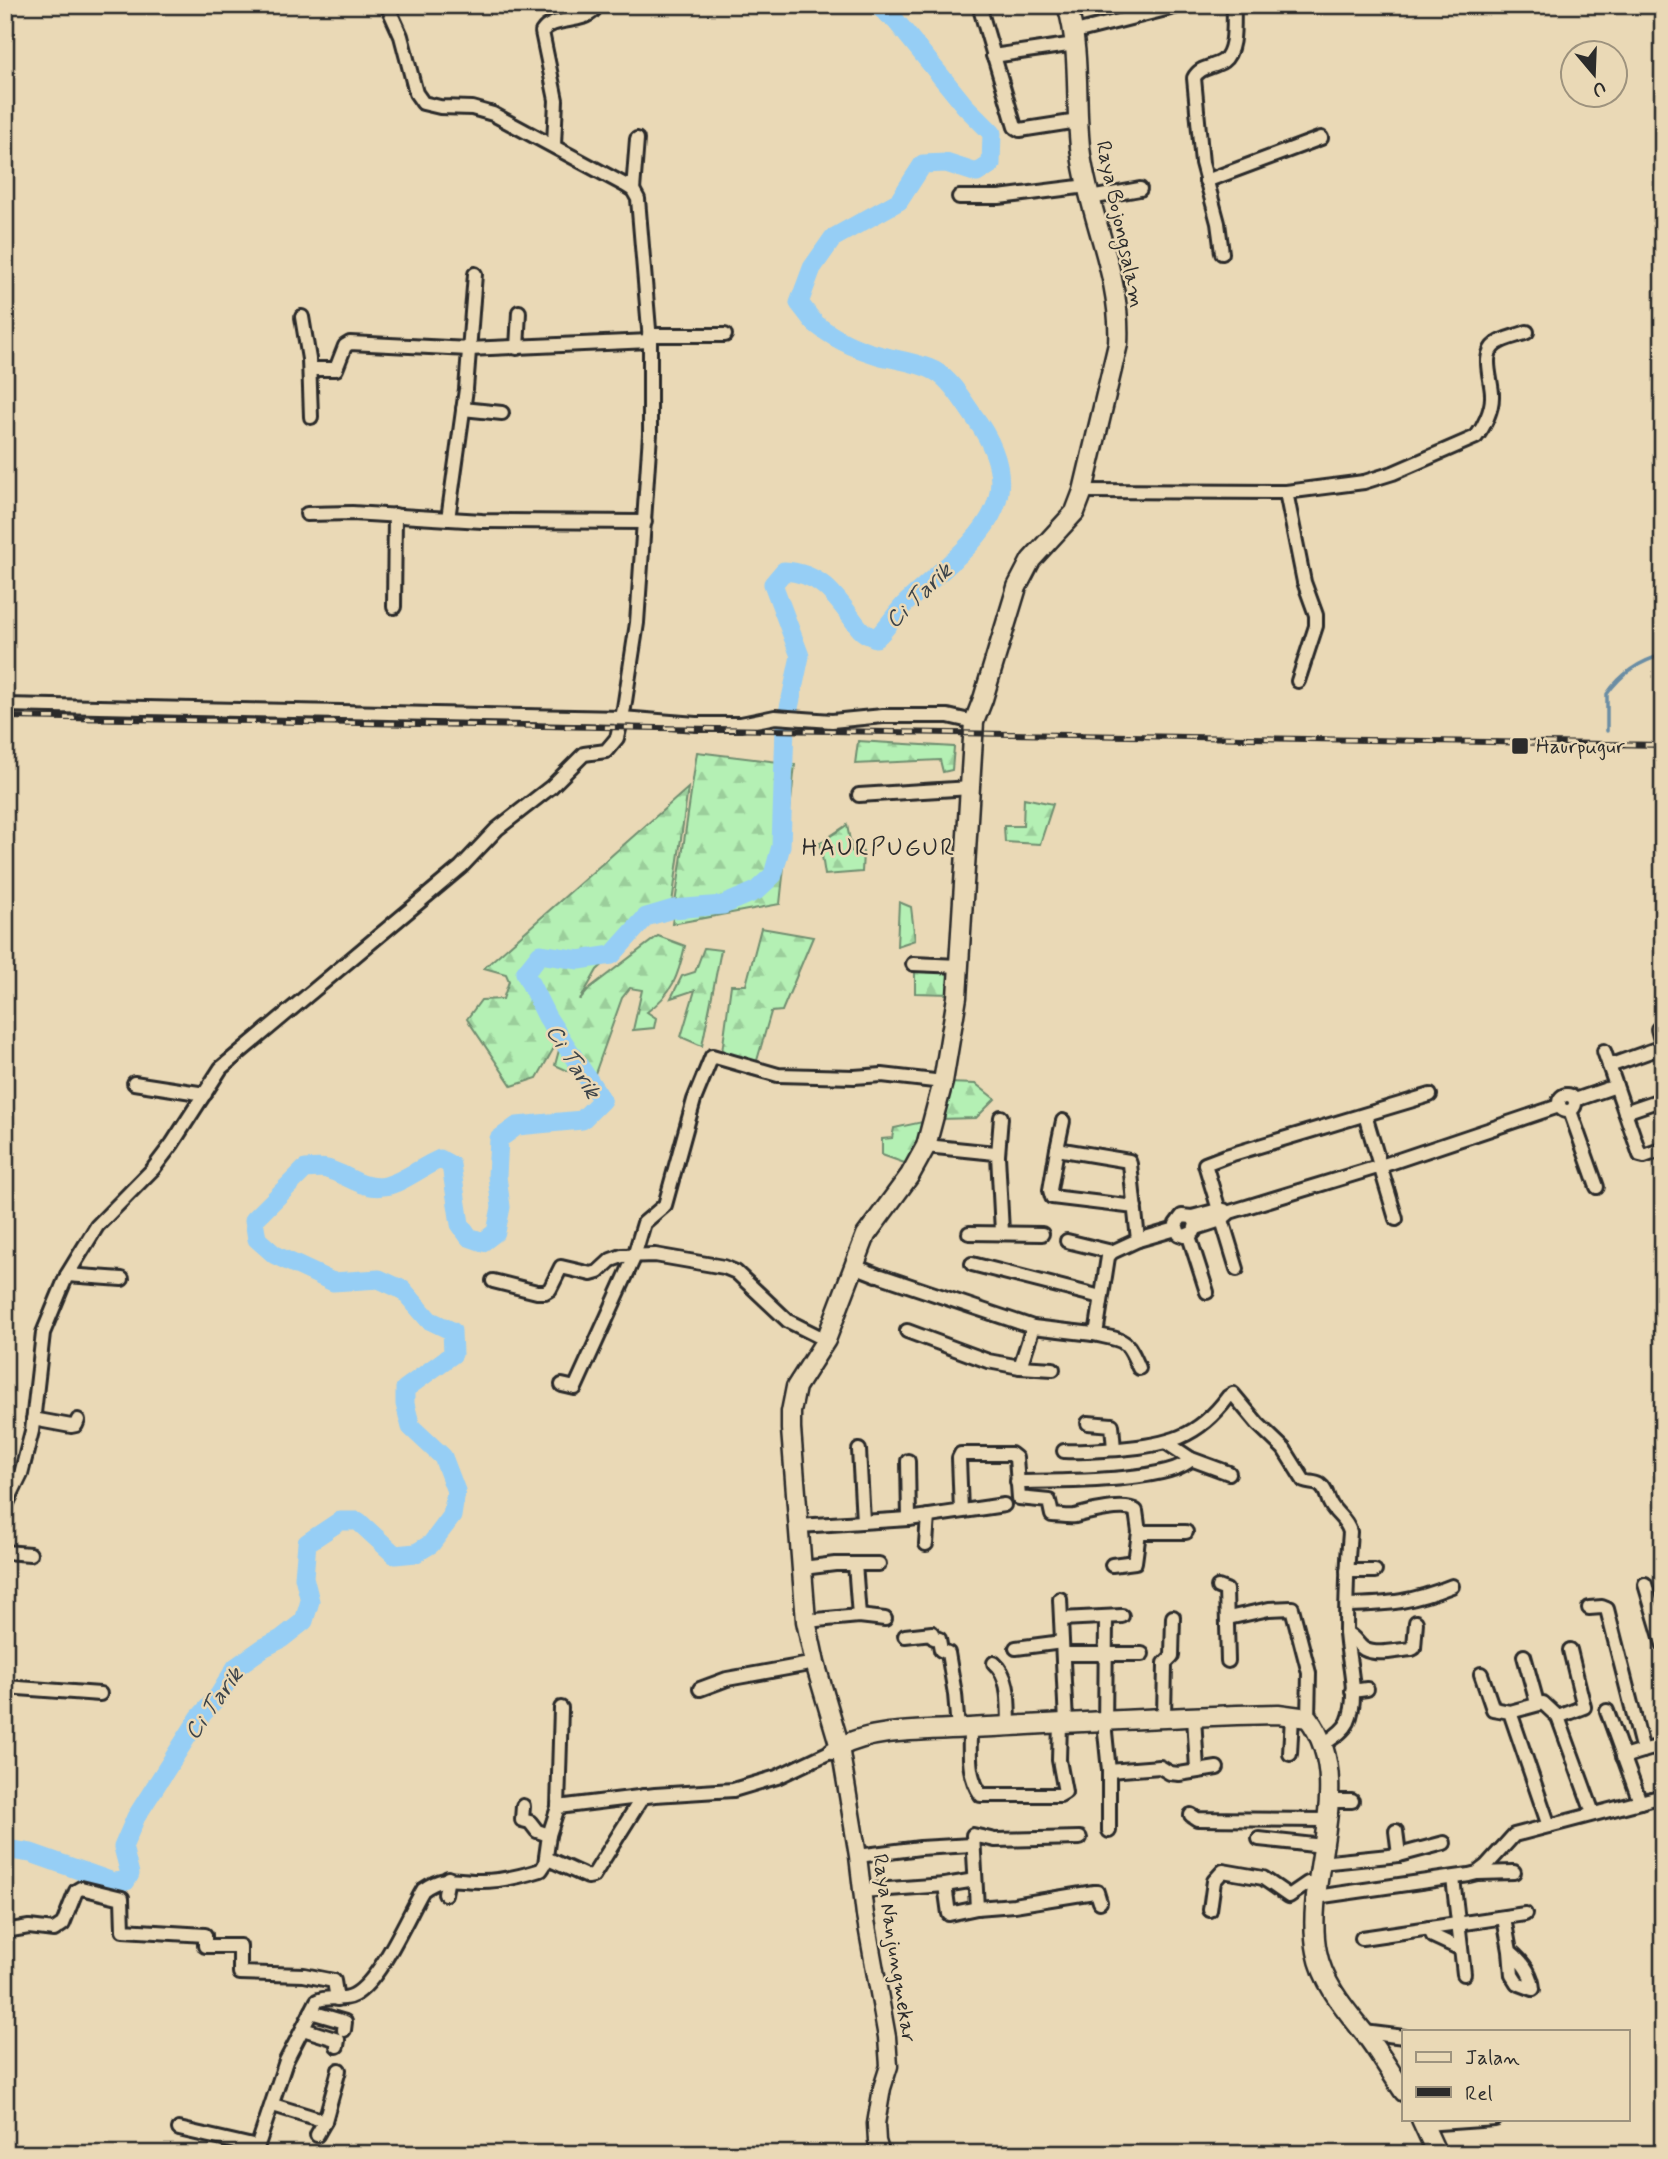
<svg xmlns="http://www.w3.org/2000/svg" width="1668" height="2159" font-family="Mynerve,sans-serif">
	<style>
		.forest { fill: url(#forest-firs); stroke: #708e70; stroke-width: 2 }
		.lines { fill: none; stroke-linecap: round; stroke-linejoin: round }
		.stream { stroke: #6b8da4; stroke-width: 3.5 }
		.river { stroke: #96cef5; stroke-width: 19 }
		.minor-casing { stroke: #2b2b2b; stroke-width: 18 }
		.tertiary-casing { stroke: #2b2b2b; stroke-width: 21 }
		.secondary-casing { stroke: #2b2b2b; stroke-width: 23 }
		.minor { stroke: #ead9b6; stroke-width: 12 }
		.tertiary { stroke: #ead9b6; stroke-width: 16 }
		.secondary { stroke: #ead9b6; stroke-width: 18 }
		.rail-casing { stroke: #2b2b2b; stroke-width: 6 }
		.rail { stroke: #ead9b6; stroke-width: 3.5; stroke-dasharray: 10; stroke-linecap: butt }
		.poi-dot { fill: #2b2b2b; stroke: #ead9b6; stroke-width: 2.5 }
		.labels { text-anchor: middle; stroke-width: 5; stroke-linejoin: round; paint-order: stroke }
		.street-label { font-size: 21px; fill: #2b2b2b; stroke: #ead9b6 }
		.poi-label { font-size: 21px; fill: #2b2b2b; stroke: #ead9b6; text-anchor: start }
		.water-label { font-size: 23px; font-style: italic; fill: #3b4349; stroke: #ead9b6 }
		.quarter-label { font-size: 24px; letter-spacing: 2px; fill: #2b2b2b; stroke: #ead9b6 }
	</style>
	<defs>
		<pattern id="forest-firs" width="22" height="20" patternUnits="userSpaceOnUse" patternTransform="scale(1.75)"><rect width="22" height="20" fill="#b4f0b4"/><path d="M5 1l3.5 6h-7zM16 11l3.5 6h-7z" fill="#9bce9b"/></pattern>
	</defs>
	<rect width="100%" height="100%" fill="#ead9b6"/>
	<filter id="ink" filterUnits="userSpaceOnUse"><feTurbulence type="fractalNoise" baseFrequency=".0143" numOctaves="2"/><feDisplacementMap in="SourceGraphic" scale="14" xChannelSelector="R" yChannelSelector="G"/><feConvolveMatrix kernelMatrix="1 2 1 2 8 2 1 2 1" color-interpolation-filters="sRGB"/></filter>
	<g filter="url(#ink)">
		<g class="forest">
			<path d="M858 741 954 747 952 770 943 772 940 760 855 764Z"/>
			<path d="M697 752 795 764 780 904 672 924Z"/>
			<path d="M688 788 672 903 597 970 580 1000 591 987 658 936 685 946C678 976 673 993 647 1012L656 1018 654 1028 633 1030 642 990 630 988 622 998 592 1082 555 1065 565 1028 537 1078 512 1086 467 1019 481 1000 503 999 509 981 506 974 484 968Z"/>
			<path d="M1024 798 1053 804 1040 844 1005 842 1004 826H1023Z"/>
			<path d="M847 825 852 851 863 852 862 872 825 875 820 843Z"/>
			<path d="M899 902 911 907 915 940 897 946Z"/>
			<path d="M761 928 813 937 782 1011 771 1012 756 1064 722 1052 731 985H746Z"/>
			<path d="M704 948 721 950 702 1046 681 1037 695 990 671 998 682 976 695 972Z"/>
			<path d="M915 967 953 969 952 994 915 993Z"/>
			<path d="M947 1083 976 1084 995 1099 976 1118 940 1119Z"/>
			<path d="M927 1121 910 1165 882 1155V1139L892 1138 894 1128Z"/>
		</g>
		<g class="lines">
			<path class="stream" d="M1607 731V694C1621 674 1639 661 1663 655"/>
			<path class="river" d="M5 1849 31 1853 113 1882 126 1881 130 1874 123 1847 136 1817 199 1718 219 1695 236 1667 263 1648 281 1639 304 1621 310 1601 304 1577 307 1543 340 1521H358L395 1555 416 1553 431 1544 452 1516 456 1491 443 1457 411 1427 405 1404V1389L453 1354 452 1331 429 1320 403 1290 379 1279 333 1282 275 1255 257 1239 254 1220 305 1169C312 1169 321 1167 327 1169 348 1175 362 1190 385 1186 402 1183 423 1166 440 1159L451 1165 460 1224 469 1237 483 1242 496 1232 501 1207 497 1176 499 1139 517 1126 582 1120 602 1100 547 1017 525 973 540 954 579 960 612 955 646 917 673 909 723 905 756 891 773 875 781 846 785 727 800 656 773 584 784 571C818 573 832 591 851 617 859 628 862 634 876 638 889 627 895 613 907 602 968 544 1040 506 973 415 963 401 951 380 935 371 918 362 896 360 878 355 857 349 833 338 816 324 810 318 805 310 799 303L812 268 833 238 899 201 923 164 946 163 977 173 991 164 992 133 965 106 896 21 877 5"/>
			<defs>
				<g id="minor">
					<path d="M981 12 1015 127 1020 130 1078 121"/>
					<path d="M1075 32 1182 5"/>
					<path d="M993 56 1075 44"/>
					<path d="M554 145 556 100 542 32C552 16 582 24 594 10V5"/>
					<path d="M1206 181 1321 138"/>
					<path d="M633 190 637 139"/>
					<path d="M959 197H999L1087 186"/>
					<path d="M1090 198 1140 189"/>
					<path d="M1222 253 1218 223 1202 163 1194 78C1200 66 1213 68 1223 61 1237 50 1233 21 1234 5"/>
					<path d="M302 317 309 359 311 417"/>
					<path d="M649 335H725"/>
					<path d="M517 348 519 312"/>
					<path d="M310 369H336L345 346 350 343 469 349 650 341"/>
					<path d="M463 409 502 413"/>
					<path d="M1083 491 1286 492 1364 482 1393 473 1476 437C1484 427 1492 410 1492 397 1493 382 1480 355 1496 344 1504 338 1518 336 1527 332"/>
					<path d="M1286 492 1304 582 1316 615V626L1298 681"/>
					<path d="M307 514 352 513 482 521 645 522"/>
					<path d="M448 519 466 389 475 274"/>
					<path d="M394 607 395 515"/>
					<path d="M5 705 622 718 696 724H741L775 717 832 721 883 716H948L974 722"/>
					<path d="M859 795 971 788"/>
					<path d="M913 964 959 966"/>
					<path d="M1663 1027 1658 1029 1663 1048"/>
					<path d="M1604 1051 1640 1155 1644 1156 1663 1149"/>
					<path d="M1609 1066 1662 1047"/>
					<path d="M134 1083 205 1094"/>
					<circle cx="1567" cy="1103" r="8"/>
					<path d="M1575 1100 1616 1086"/>
					<path d="M1570 1111 1597 1187"/>
					<path d="M1625 1112 1663 1099"/>
					<path d="M1365 1115 1396 1219"/>
					<path d="M926 1146 995 1153 998 1155 1002 1232"/>
					<path d="M1057 1149 1063 1121"/>
					<path d="M998 1155 1001 1117"/>
					<path d="M1192 1217 1196 1223 1194 1232 1185 1236 1179 1234 1176 1224 1182 1216 1192 1217 1218 1210H1224"/>
					<path d="M1196 1228 1221 1220 1230 1212 1381 1166 1559 1106"/>
					<path d="M969 1233 1042 1234"/>
					<path d="M1189 1236 1207 1292"/>
					<path d="M1138 1240 1176 1229"/>
					<path d="M1067 1241 1112 1252"/>
					<path d="M972 1264 1101 1297"/>
					<path d="M854 1266 877 1275"/>
					<path d="M1237 1269 1205 1164 1226 1156 1430 1095"/>
					<path d="M67 1275 122 1279"/>
					<path d="M881 1276 1033 1327 1093 1334 1097 1328 1108 1257 1112 1252 1138 1240 1130 1164 1129 1161 1057 1149 1050 1190 1052 1197 1135 1207"/>
					<path d="M493 1281 537 1292H545L550 1289 561 1267 591 1274 598 1272 611 1260 622 1256 655 1255 724 1267 736 1272 788 1321 826 1340"/>
					<path d="M1033 1327 1020 1367 1053 1369"/>
					<path d="M907 1331 988 1361 1020 1367"/>
					<path d="M1093 1334C1125 1341 1126 1337 1139 1368"/>
					<path d="M562 1385 575 1388 633 1260 644 1223 665 1205 694 1100 712 1056 778 1075 854 1077 882 1075 943 1082"/>
					<path d="M33 1419 71 1426 76 1425 78 1420"/>
					<path d="M1088 1423 1112 1425 1114 1449"/>
					<path d="M1167 1443 1191 1459 1229 1473"/>
					<path d="M859 1450 863 1521"/>
					<path d="M1064 1451C1082 1452 1100 1450 1119 1449 1167 1445 1198 1438 1228 1397L1233 1394 1258 1424 1284 1449 1304 1481C1309 1483 1315 1482 1320 1485 1328 1491 1326 1497 1331 1505 1337 1515 1347 1520 1350 1532 1347 1565 1346 1598 1346 1631 1347 1660 1360 1694 1348 1722 1343 1732 1332 1738 1324 1744"/>
					<path d="M908 1461 909 1519"/>
					<path d="M1017 1482C1051 1481 1170 1483 1191 1459"/>
					<path d="M5 1507 21 1474 32 1431 43 1333 67 1275 97 1226 153 1169 172 1144 221 1068 461 867 497 829 551 787 584 754 606 751 617 738 624 708 637 623 650 434V341L638 199 633 190 625 185 493 114 472 108 440 107 423 103 416 93 401 36 387 5"/>
					<path d="M961 1511 959 1458 961 1454H1011L1016 1458 1019 1498 1049 1501 1052 1515C1059 1515 1068 1517 1075 1516 1089 1512 1125 1503 1136 1511L1139 1532 1135 1562 1112 1565"/>
					<path d="M799 1526 909 1519 1004 1505"/>
					<path d="M1139 1532H1186"/>
					<path d="M926 1544 928 1516"/>
					<path d="M5 1552 30 1554"/>
					<path d="M855 1564 859 1616"/>
					<path d="M803 1568 835 1564H879"/>
					<path d="M1347 1571H1375"/>
					<path d="M1645 1584 1663 1644"/>
					<path d="M1218 1587 1226 1590 1228 1661"/>
					<path d="M1060 1599 1066 1723"/>
					<path d="M1347 1605C1391 1604 1412 1602 1452 1586"/>
					<path d="M1589 1608 1602 1607 1607 1609 1643 1751"/>
					<path d="M1106 1618 1105 1732 1109 1771V1831"/>
					<path d="M1228 1618 1269 1609 1292 1608 1309 1673 1308 1718"/>
					<path d="M1061 1619 1122 1616"/>
					<path d="M806 1621 859 1616 885 1619"/>
					<path d="M1346 1633C1356 1637 1356 1644 1364 1649 1377 1656 1397 1650 1412 1649L1414 1648 1416 1622"/>
					<path d="M905 1636 932 1633 934 1638 939 1639 941 1650 948 1653 955 1694 958 1729"/>
					<path d="M1016 1648 1062 1642"/>
					<path d="M1063 1654H1142"/>
					<path d="M1524 1656 1537 1703"/>
					<path d="M994 1663C1011 1678 1008 1704 1009 1725"/>
					<path d="M1481 1674 1493 1709 1510 1712 1549 1826"/>
					<path d="M5 1687 100 1694"/>
					<path d="M700 1689 727 1679 815 1663"/>
					<path d="M1352 1691 1367 1689"/>
					<path d="M1607 1711 1640 1802"/>
					<path d="M1510 1712 1543 1703 1558 1717 1584 1707 1570 1650"/>
					<path d="M1194 1716 1197 1770"/>
					<path d="M1164 1717 1165 1663 1172 1656 1173 1617"/>
					<path d="M1558 1717 1593 1813"/>
					<path d="M970 1728C970 1753 967 1775 981 1795H1060L1065 1792 1059 1760 1060 1723"/>
					<path d="M1290 1754 1292 1716"/>
					<path d="M1623 1757 1663 1745"/>
					<path d="M1109 1771 1160 1767 1170 1773 1179 1774 1217 1768"/>
					<path d="M1329 1801H1352"/>
					<path d="M523 1806 522 1820 530 1822 537 1831 549 1835"/>
					<path d="M558 1807 561 1708"/>
					<path d="M1191 1815 1197 1819 1326 1820"/>
					<path d="M1396 1831 1399 1855"/>
					<path d="M1259 1839 1323 1846"/>
					<path d="M858 1856 920 1848 972 1845"/>
					<path d="M546 1858 588 1877 593 1876 643 1796"/>
					<path d="M1320 1863 1399 1855 1444 1843"/>
					<path d="M1478 1873 1514 1872"/>
					<path d="M1453 1878 1464 1974"/>
					<path d="M945 1885 949 1914 977 1908 1014 1905 1094 1892H1097L1100 1902"/>
					<path d="M861 1891 945 1885 975 1880"/>
					<path d="M445 1894 448 1878"/>
					<path d="M1316 1897 1469 1875 1477 1873 1486 1866 1514 1835 1663 1796"/>
					<path d="M977 1908 973 1835 995 1840 1080 1838"/>
					<path d="M1210 1910 1214 1881 1223 1871 1263 1878 1289 1896 1308 1883 1317 1884"/>
					<path d="M1504 1918 1510 1951 1512 1975 1517 1983 1533 1989C1532 1974 1522 1961 1510 1951"/>
					<path d="M1429 1928 1433 1936 1461 1949"/>
					<path d="M5 1931 29 1927 54 1930 63 1924 76 1891 81 1888 122 1898 123 1930 205 1935V1946H240V1973L304 1975 334 1981 337 1999"/>
					<path d="M1362 1938 1525 1914"/>
					<path d="M311 2012 345 2022 344 2030"/>
					<path d="M303 2029 338 2040 337 2046"/>
					<path d="M1364 2032 1404 2037"/>
					<path d="M273 2105 325 2121"/>
					<path d="M1424 2124 1495 2119"/>
					<path d="M179 2129 257 2147"/>
					<path d="M317 2135 325 2121 339 2070"/>
					<path d="M255 2154 286 2061 317 2001C328 1995 342 2002 354 1995 381 1980 407 1917 423 1890 446 1874 455 1881 481 1881 502 1881 522 1876 541 1870L545 1864 549 1835 558 1807 655 1795 733 1790 777 1777 832 1751"/>
				</g>
				<path id="tertiary" d="M832 1751 840 1747 858 1856 865 1915 887 2037 889 2066 882 2088 876 2124 877 2141 881 2154"/>
				<g id="secondary">
					<path d="M1067 5C1082 54 1074 105 1081 155 1090 219 1122 278 1118 344L1083 491 1075 512 1031 560 1017 587 983 699 974 722 957 997 943 1082 926 1146 910 1175 866 1235 826 1340 796 1387 791 1412V1429L806 1621 815 1663 840 1747C874 1728 931 1731 970 1728 1073 1723 1175 1716 1278 1714L1308 1718C1358 1783 1302 1878 1317 1952 1323 1984 1346 2010 1365 2034 1379 2052 1391 2073 1404 2092"/>
					<path d="M1421 2119 1437 2154"/>
				</g>
			</defs>
			<use href="#minor" class="minor-casing"/>
			<use href="#tertiary" class="tertiary-casing"/>
			<use href="#secondary" class="secondary-casing"/>
			<use href="#minor" class="minor"/>
			<use href="#tertiary" class="tertiary"/>
			<use href="#secondary" class="secondary"/>
			<defs>
				<path id="rail" d="M5 717 1663 745"/>
			</defs>
			<use href="#rail" class="rail-casing"/>
			<use href="#rail" class="rail"/>
		</g>
	</g>
	<rect class="poi-dot" x="1511" y="737" width="18" height="18" rx="3.5"/>
	<g class="labels">
		<g class="street-label">
			<text transform="translate(1121 224) rotate(78)" y="7">Raya Bojongsalam</text>
			<text transform="translate(895 1948) rotate(81)" y="7">Raya Nanjungmekar</text>
		</g>
		<g class="poi-label">
			<text x="1536" y="753">Haurpugur</text>
		</g>
		<g class="water-label">
			<text transform="translate(918 595) rotate(-44)" y="8">Ci Tarik</text>
			<text transform="translate(574 1061) rotate(58)" y="8">Ci Tarik</text>
			<text transform="translate(213 1703) rotate(-54)" y="8">Ci Tarik</text>
		</g>
		<g class="quarter-label">
			<text x="879" y="855">HAURPUGUR</text>
		</g>
	</g>
	<rect width="1668" height="2159" fill="none" stroke="#ead9b6" stroke-width="28"/>
	<rect x="14" y="14" width="1640" height="2131" fill="none" stroke="#2b2b2b" stroke-width="2.5" filter="url(#ink)"/>
	<rect x="1402" y="2030" width="228" height="91" fill="#ead9b6" stroke="#9e937e" stroke-width="2"/>
	<rect x="1416" y="2052" width="35" height="10" fill="#ead9b6" stroke="#9e937e" stroke-width="2"/>
	<text x="1465" y="2064" font-size="21" fill="#2b2b2b">Jalan</text>
	<rect x="1416" y="2087" width="35" height="10" fill="#2b2b2b" stroke="#9e937e" stroke-width="2"/>
	<text x="1465" y="2100" font-size="21" fill="#2b2b2b">Rel</text>
	<g transform="translate(1594 74) rotate(161)"><circle r="33" fill="#ead9b6" stroke="#9e937e" stroke-width="2"/>
	<path d="M0-5L12 26L0 18L-12 26Z" fill="#2b2b2b"/>
	<text y="-10" font-size="19" font-weight="bold" text-anchor="middle" fill="#2b2b2b">U</text>
	</g>
</svg>
